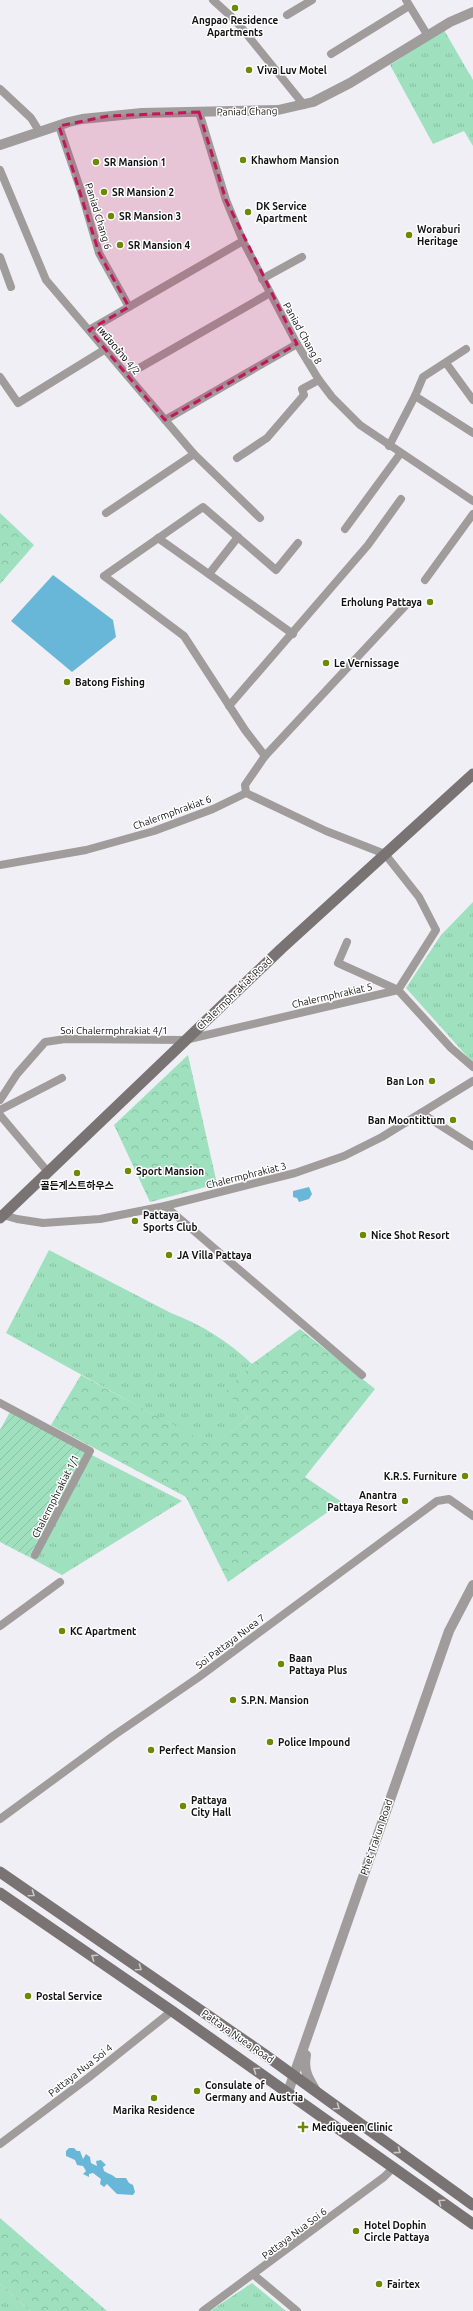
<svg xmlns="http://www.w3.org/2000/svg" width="473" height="2311" font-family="Ubuntu,'Noto Sans KR','Noto Sans Thai',sans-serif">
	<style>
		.grass { fill: url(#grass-tufts) }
		.forest { fill: url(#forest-crowns) }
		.garden { fill: url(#garden-furrows) }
		.water { fill: #68b7d8 }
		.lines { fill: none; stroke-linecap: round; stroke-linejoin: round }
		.minor { stroke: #9f9c9b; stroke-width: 8 }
		.tertiary { stroke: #9f9c9b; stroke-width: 10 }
		.secondary { stroke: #797473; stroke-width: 11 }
		.oneway { stroke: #c9c7c7 }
		.marked { fill: #c2185b; fill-opacity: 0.2; stroke: #c2185b; stroke-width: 3; stroke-dasharray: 8 5; stroke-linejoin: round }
		.poi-dot { fill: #6c8a04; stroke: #fff; stroke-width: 1.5 }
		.labels { text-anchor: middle; stroke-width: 3; stroke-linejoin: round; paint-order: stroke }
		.poi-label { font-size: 10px; font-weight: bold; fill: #121214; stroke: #fff; text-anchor: start }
		.street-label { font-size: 10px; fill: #121214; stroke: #fff }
	</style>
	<defs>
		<pattern id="grass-tufts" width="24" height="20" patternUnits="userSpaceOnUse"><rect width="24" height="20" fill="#9fe1be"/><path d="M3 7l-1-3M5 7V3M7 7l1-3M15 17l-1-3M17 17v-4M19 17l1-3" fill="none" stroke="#88c0a2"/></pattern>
		<pattern id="forest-crowns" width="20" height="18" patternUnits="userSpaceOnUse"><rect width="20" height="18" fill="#9fe1be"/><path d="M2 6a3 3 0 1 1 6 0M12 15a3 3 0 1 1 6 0" fill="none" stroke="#88c0a2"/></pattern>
		<pattern id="garden-furrows" width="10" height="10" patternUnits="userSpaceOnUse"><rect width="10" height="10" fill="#9fe1be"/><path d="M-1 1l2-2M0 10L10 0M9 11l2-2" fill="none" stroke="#88c0a2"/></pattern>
	</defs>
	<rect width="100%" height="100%" fill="#f0eff6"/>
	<g class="grass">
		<path d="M444 30 473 80V146L464 131 433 144 390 65Z"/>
		<path d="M473 902V1063L406 988 441 935Z"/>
		<path d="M49 1250 171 1313C202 1325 228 1341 252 1364L227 1391 248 1418 212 1447 6 1333Z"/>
		<path d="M84 1451 182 1501 62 1575 29 1557Z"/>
		<path d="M252 2283 286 2311H210Z"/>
		<path d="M0 2284 30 2311H0Z"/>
	</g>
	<g class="forest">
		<path d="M0 513 34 545 0 584Z"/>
		<path d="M188 1055 217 1184 150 1202 114 1125Z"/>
		<path d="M300 1329 375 1389 305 1477 342 1502 228 1582 186 1497 51 1425 81 1375 212 1446 248 1418 226 1391 252 1364Z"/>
		<path d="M0 2218 107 2311H30L0 2284Z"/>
	</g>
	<path class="garden" d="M10 1412 84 1451 29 1557 0 1542V1430Z"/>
	<g class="water">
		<path d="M53 575 113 620 116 637 72 672 11 621Z"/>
		<path d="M309 1187 312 1194 309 1199 299 1202 297 1198 293 1197V1191Z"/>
		<path d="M69 2148H74L77 2151H80L83 2159 86 2154 90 2157 91 2163 97 2166 96 2161 101 2160 106 2165 103 2167 104 2171C108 2174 112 2174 116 2178H126L129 2183 133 2185 135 2192 133 2195 117 2194 107 2184 104 2187 100 2184 101 2179 93 2173 89 2174V2177L83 2174 86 2171 83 2166 77 2165 75 2160 66 2156V2151Z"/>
	</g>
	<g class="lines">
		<g class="minor">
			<path d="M213 0 236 21 304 105"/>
			<path d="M406 0 428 36"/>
			<path d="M287 15 312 0"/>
			<path d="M331 54 409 6"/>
			<path d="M0 89 31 118 39 131"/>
			<path d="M199 112 226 200 243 241 297 344 319 380 332 397 360 425 473 501"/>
			<path d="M59 126 81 191 99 253 129 307"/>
			<path d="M0 170 46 280 194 454 260 518"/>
			<path d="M0 257 11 287"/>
			<path d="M262 279 302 257"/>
			<path d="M89 330 243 241"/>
			<path d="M446 363 473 400"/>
			<path d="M127 375 270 293"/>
			<path d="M0 377 18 403 104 350"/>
			<path d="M415 396 473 433"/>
			<path d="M165 420 297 344"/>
			<path d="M389 446 415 396 423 377 466 349"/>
			<path d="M237 458 267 438 304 395 302 389 319 380"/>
			<path d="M106 513 194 454"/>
			<path d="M345 529 400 454"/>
			<path d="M158 538 293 634"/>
			<path d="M209 574 238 537"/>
			<path d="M425 580 473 514"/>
			<path d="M229 706 368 545 401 499"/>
			<path d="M265 756 245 730 184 636 104 576 203 507 276 570 298 543"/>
			<path d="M246 793 245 785 265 756 406 605"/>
			<path d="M0 865 86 850 154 831 213 809 246 793 326 831 385 854 419 897 436 930 398 990 451 1048 473 1067"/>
			<path d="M0 1100 17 1074 45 1042 65 1039 185 1040 398 990 338 963 347 942"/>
			<path d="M0 1110 62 1078"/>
			<path d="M421 1113 473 1146"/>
			<path d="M0 1115 48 1172"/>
			<path d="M165 1206 362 1375"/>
			<path d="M0 1214 17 1219 43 1223 100 1219 165 1206 295 1173 344 1156 382 1137 473 1081"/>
			<path d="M0 1403 90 1451 35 1555"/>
			<path d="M0 1626 60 1582"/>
			<path d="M0 1819 113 1736 199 1677 437 1501 449 1499 473 1516"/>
			<path d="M0 2144 88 2078 172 2011"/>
			<path d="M254 2275 297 2311"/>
			<path d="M203 2311 384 2177 394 2167"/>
		</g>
		<g class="tertiary">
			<path d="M0 145 69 122 82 119 142 113 278 110 313 102 350 83 450 22 473 12"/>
			<path d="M306 2055C303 2070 308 2078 316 2091"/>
			<path d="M288 2092 449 1631 473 1585"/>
		</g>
		<g class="secondary">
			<path d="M0 1218 281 949 473 774"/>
			<path d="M0 1872 264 2054 473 2205"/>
			<path d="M0 1893 172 2011 473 2224"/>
		</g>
	</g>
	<defs><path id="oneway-chevron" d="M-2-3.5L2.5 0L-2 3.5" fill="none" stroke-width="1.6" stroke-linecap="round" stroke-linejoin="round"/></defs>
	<g class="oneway">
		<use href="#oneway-chevron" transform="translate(32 1894) rotate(35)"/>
		<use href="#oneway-chevron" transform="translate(94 1957) rotate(-146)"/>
		<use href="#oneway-chevron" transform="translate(139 1968) rotate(35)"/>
		<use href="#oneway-chevron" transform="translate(256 2070) rotate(-145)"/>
		<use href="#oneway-chevron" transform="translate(337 2107) rotate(35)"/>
		<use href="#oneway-chevron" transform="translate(398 2151) rotate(36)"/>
		<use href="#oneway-chevron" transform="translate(441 2202) rotate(-145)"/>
	</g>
	<path class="marked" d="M199 112 226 200 297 344 165 420 89 330 129 307 99 253 59 126 108 116Z"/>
	<g class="poi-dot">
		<circle cx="235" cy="8" r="4"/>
		<circle cx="249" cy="70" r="4"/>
		<circle cx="243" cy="160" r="4"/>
		<circle cx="96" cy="162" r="4"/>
		<circle cx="104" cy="192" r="4"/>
		<circle cx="248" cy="212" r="4"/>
		<circle cx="111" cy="216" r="4"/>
		<circle cx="409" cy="235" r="4"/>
		<circle cx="120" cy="245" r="4"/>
		<circle cx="430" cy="602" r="4"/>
		<circle cx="326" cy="663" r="4"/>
		<circle cx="67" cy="682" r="4"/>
		<circle cx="432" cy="1081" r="4"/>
		<circle cx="453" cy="1120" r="4"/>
		<circle cx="128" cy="1171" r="4"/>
		<circle cx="77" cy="1173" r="4"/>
		<circle cx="135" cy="1221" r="4"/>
		<circle cx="363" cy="1235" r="4"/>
		<circle cx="169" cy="1255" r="4"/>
		<circle cx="465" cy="1476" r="4"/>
		<circle cx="405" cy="1501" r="4"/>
		<circle cx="62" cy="1631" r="4"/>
		<circle cx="281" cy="1664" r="4"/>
		<circle cx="233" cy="1700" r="4"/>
		<circle cx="270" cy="1742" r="4"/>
		<circle cx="151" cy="1750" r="4"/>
		<circle cx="183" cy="1806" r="4"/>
		<circle cx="28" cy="1996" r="4"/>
		<circle cx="197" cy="2091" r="4"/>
		<circle cx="154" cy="2098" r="4"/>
		<path d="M301 2121h4v4h4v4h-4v4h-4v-4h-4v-4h4z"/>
		<circle cx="356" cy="2231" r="4"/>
		<circle cx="379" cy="2284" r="4"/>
	</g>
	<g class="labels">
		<g class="poi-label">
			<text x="235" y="24" text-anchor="middle">Angpao Residence<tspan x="235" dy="12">Apartments</tspan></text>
			<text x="257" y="74">Viva Luv Motel</text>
			<text x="251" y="164">Khawhom Mansion</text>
			<text x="104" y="166">SR Mansion 1</text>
			<text x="112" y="196">SR Mansion 2</text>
			<text x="256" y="210">DK Service<tspan x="256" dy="12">Apartment</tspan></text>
			<text x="119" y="220">SR Mansion 3</text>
			<text x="417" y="233">Woraburi<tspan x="417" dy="12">Heritage</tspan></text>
			<text x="128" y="249">SR Mansion 4</text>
			<text x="422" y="606" text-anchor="end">Erholung Pattaya</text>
			<text x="334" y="667">Le Vernissage</text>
			<text x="75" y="686">Batong Fishing</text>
			<text x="424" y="1085" text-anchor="end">Ban Lon</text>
			<text x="445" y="1124" text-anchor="end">Ban Moontittum</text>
			<text x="136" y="1175">Sport Mansion</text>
			<text x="77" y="1189" text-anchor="middle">골든게스트하우스</text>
			<text x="143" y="1219">Pattaya<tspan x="143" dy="12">Sports Club</tspan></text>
			<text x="371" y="1239">Nice Shot Resort</text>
			<text x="177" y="1259">JA Villa Pattaya</text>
			<text x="457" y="1480" text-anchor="end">K.R.S. Furniture</text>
			<text x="397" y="1499" text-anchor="end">Anantra<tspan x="397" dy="12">Pattaya Resort</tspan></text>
			<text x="70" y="1635">KC Apartment</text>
			<text x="289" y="1662">Baan<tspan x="289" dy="12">Pattaya Plus</tspan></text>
			<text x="241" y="1704">S.P.N. Mansion</text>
			<text x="278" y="1746">Police Impound</text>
			<text x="159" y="1754">Perfect Mansion</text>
			<text x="191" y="1804">Pattaya<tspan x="191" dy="12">City Hall</tspan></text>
			<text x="36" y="2000">Postal Service</text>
			<text x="205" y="2089">Consulate of<tspan x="205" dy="12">Germany and Austria</tspan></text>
			<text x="154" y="2114" text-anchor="middle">Marika Residence</text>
			<text x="312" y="2131">Mediqueen Clinic</text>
			<text x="364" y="2229">Hotel Dophin<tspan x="364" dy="12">Circle Pattaya</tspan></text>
			<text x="387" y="2288">Fairtex</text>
		</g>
		<g class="street-label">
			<text transform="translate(247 111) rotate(-1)" y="4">Paniad Chang</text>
			<text transform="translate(99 216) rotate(73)" y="4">Paniad Chang 6</text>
			<text transform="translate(303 333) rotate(61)" y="4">Paniad Chang 8</text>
			<text transform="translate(119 350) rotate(50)" y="4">เพนียดช้าง 4/2</text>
			<text transform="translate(172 812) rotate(-20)" y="4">Chalermphrakiat 6</text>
			<text transform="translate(234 993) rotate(-44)" y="4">Chalermphrakiat Road</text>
			<text transform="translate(332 995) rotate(-13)" y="4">Chalermphrakiat 5</text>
			<text x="114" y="1034">Soi Chalermphrakiat 4/1</text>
			<text transform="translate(246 1175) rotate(-14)" y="4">Chalermphrakiat 3</text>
			<text transform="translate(55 1496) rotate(-63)" y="4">Chalermphrakiat 1/1</text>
			<text transform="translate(230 1641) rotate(-37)" y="4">Soi Pattaya Nuea 7</text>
			<text transform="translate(376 1837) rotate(-71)" y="4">Phet Trakun Road</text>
			<text transform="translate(238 2036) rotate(35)" y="4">Pattaya Nuea Road</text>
			<text transform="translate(80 2070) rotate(-38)" y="4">Pattaya Nua Soi 4</text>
			<text transform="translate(294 2233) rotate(-37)" y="4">Pattaya Nua Soi 6</text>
		</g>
	</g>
</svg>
